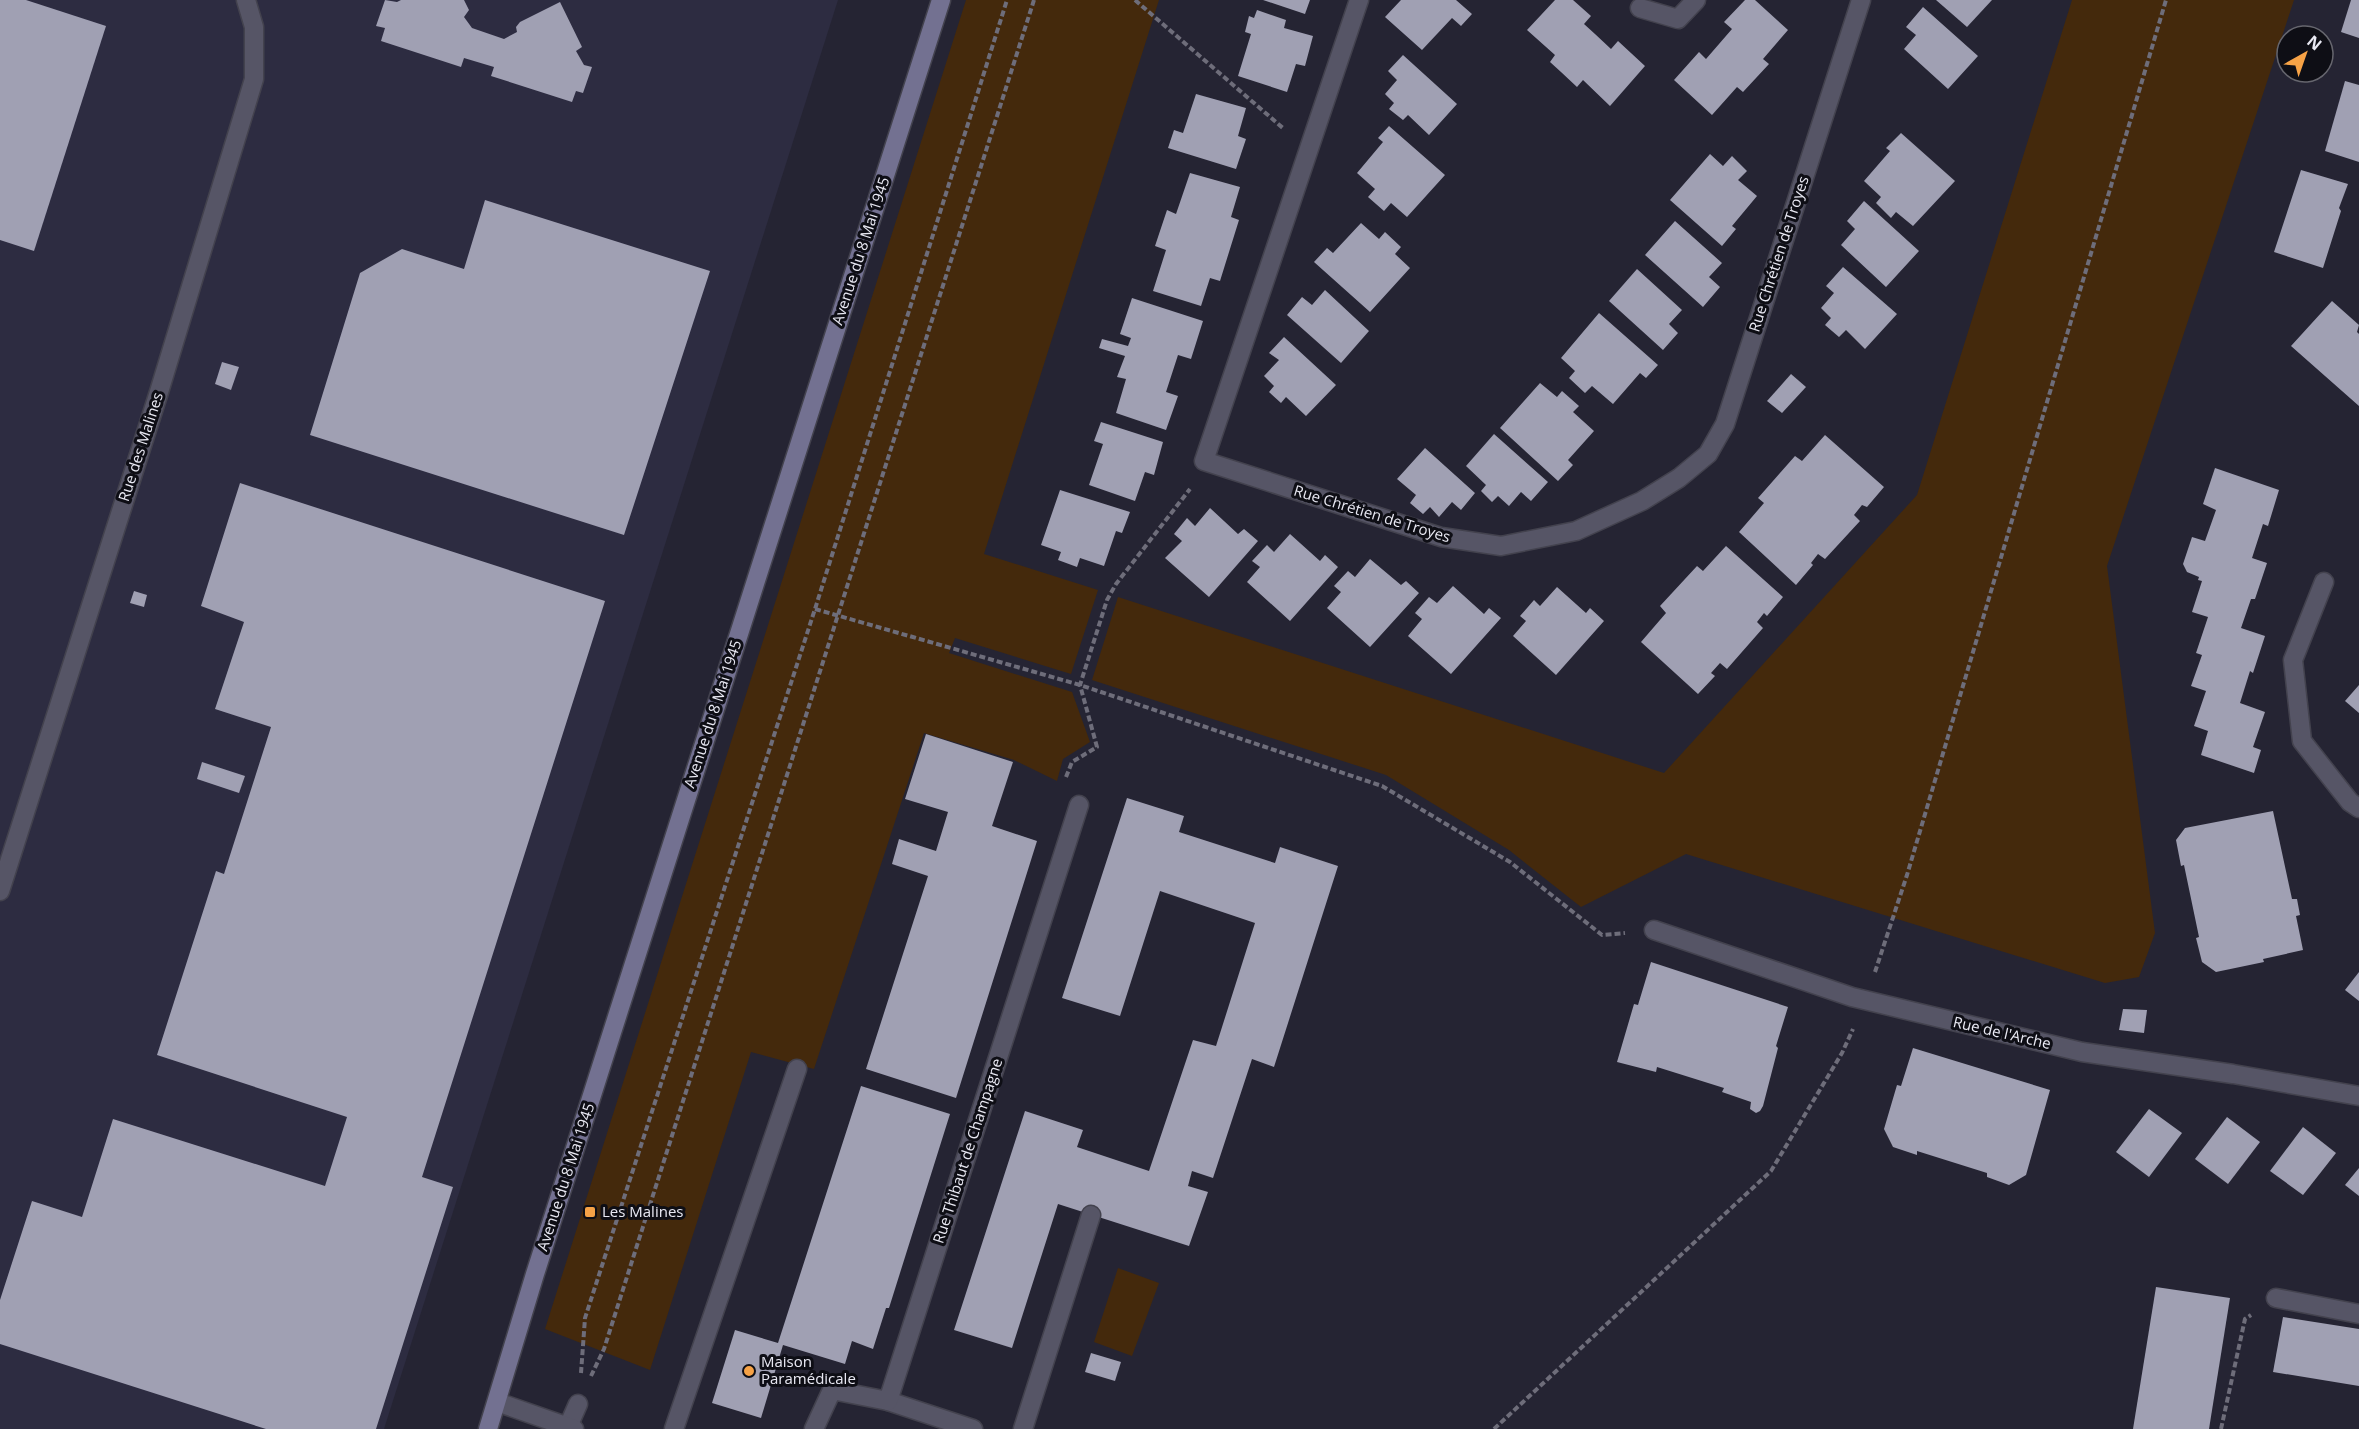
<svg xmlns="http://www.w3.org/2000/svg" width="2359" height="1429" font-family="'Open Sans',sans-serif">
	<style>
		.built { fill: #2d2c41 }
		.green { fill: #44290c }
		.building { fill: #a0a0b3 }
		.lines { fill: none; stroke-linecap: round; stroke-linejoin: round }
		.lane-casing { stroke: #43424e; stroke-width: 21 }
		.street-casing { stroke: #43424e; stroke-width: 21 }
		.secondary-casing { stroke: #43424e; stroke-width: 21 }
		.path { stroke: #6e6d7a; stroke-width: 4; stroke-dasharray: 6 3; stroke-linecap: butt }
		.lane { stroke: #565566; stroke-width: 18 }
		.street { stroke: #565566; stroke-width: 18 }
		.secondary { stroke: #737191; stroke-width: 18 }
		.poi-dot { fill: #f6a246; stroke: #0e0e15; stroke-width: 2 }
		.labels { text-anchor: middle; stroke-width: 6; stroke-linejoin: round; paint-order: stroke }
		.street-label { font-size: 15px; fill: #e9e9f3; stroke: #0e0e15 }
		.poi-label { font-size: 15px; fill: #e9e9f3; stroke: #0e0e15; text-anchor: start }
	</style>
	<rect width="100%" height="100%" fill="#252433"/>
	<path class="built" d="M0 0H838L384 1429H0Z"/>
	<g class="green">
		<path d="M966 0H1159L984 554 1098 590 1071 674 955 638 949 653 1072 692 1090 742 1063 759 1057 781 1014 760 924 733 814 1069 751 1052 650 1370 545 1329Z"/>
		<path d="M2072 0H2294L2107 566 2155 933 2139 977 2105 983 1686 854 1581 907 1509 850 1386 775 1092 680 1118 597 1664 773 1917 495Z"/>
		<path d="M1118 1268 1159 1283 1132 1356 1094 1342Z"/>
	</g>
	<g class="building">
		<path d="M0 0H26L106 26 34 251 0 240Z"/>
		<path d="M385 0 397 2 401 0H464L469 10 464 17 472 28 504 39 517 32 516 27 520 22 560 2 582 47 576 51 584 65 592 67 583 93 576 91 572 102 491 76 494 67 464 58 461 67 381 41 385 28 376 26Z"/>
		<path d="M1263 0H1310L1305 14Z"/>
		<path d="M1401 0H1456L1472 14 1461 26 1452 18 1422 50 1385 17Z"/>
		<path d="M1555 0H1573L1591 16 1584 24 1595 34 1611 49 1618 41 1645 66 1610 106 1583 80 1577 87 1561 72 1550 62 1555 55 1527 30Z"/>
		<path d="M1745 0H1755L1788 30 1763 59 1769 64 1743 92 1737 87 1712 115 1674 80 1699 52 1706 59 1732 29 1724 22Z"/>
		<path d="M1936 0H1992L1967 27Z"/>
		<path d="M2351 0H2359V38L2341 32Z"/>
		<path d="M1923 7 1978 56 1948 89 1904 49 1916 35 1906 27Z"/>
		<path d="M1257 10 1286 20 1284 28 1313 36 1305 66 1296 64 1287 92 1238 76 1251 34 1245 32 1249 16 1254 18Z"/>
		<path d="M1403 55 1457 104 1429 135 1408 115 1403 120 1389 109 1394 103 1385 94 1397 80 1388 71Z"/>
		<path d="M2345 81 2359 85V162L2325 151Z"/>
		<path d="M1196 94 1246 108 1238 136 1246 139 1236 169 1168 148 1174 130 1183 133Z"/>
		<path d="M1389 126 1445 175 1407 217 1391 203 1384 211 1368 197 1375 189 1357 173 1383 142 1378 138Z"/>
		<path d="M1901 133 1955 181 1913 226 1896 212 1891 218 1876 203 1881 197 1864 181 1890 151 1886 148Z"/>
		<path d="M1710 154 1723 166 1732 156 1747 171 1738 180 1757 196 1732 226 1736 229 1722 246 1670 200Z"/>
		<path d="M2301 170 2348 184 2339 208 2341 211 2323 268 2274 252Z"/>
		<path d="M1190 173 1240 187 1231 217 1239 220 1220 281 1210 278 1201 306 1153 291 1166 250 1155 246 1167 210 1176 214Z"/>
		<path d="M485 200 710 271 624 535 310 435 360 273 402 249 464 269Z"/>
		<path d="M1864 201 1919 251 1886 287 1841 245 1855 229 1847 221Z"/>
		<path d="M1675 221 1722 263 1709 277 1720 287 1703 307 1645 255Z"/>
		<path d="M1361 223 1379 239 1385 232 1401 247 1395 254 1410 268 1370 312 1314 262 1327 248 1333 253Z"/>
		<path d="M1843 267 1897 314 1865 349 1846 330 1839 337 1825 325 1831 318 1821 308 1834 293 1826 286Z"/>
		<path d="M1637 269 1682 310 1669 324 1678 333 1663 350 1609 301Z"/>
		<path d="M1325 290 1369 331 1341 363 1287 315 1302 297 1312 305Z"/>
		<path d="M1132 298 1203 321 1191 359 1178 355 1166 392 1178 396 1166 430 1116 413 1126 379 1117 377 1125 356 1099 348 1102 339 1128 346 1131 338 1120 334Z"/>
		<path d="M2332 301 2359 325 2357 332 2359 334V406L2291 346Z"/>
		<path d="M1599 313 1658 365 1646 378 1640 373 1613 404 1592 386 1585 393 1569 378 1575 371 1561 358Z"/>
		<path d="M1284 337 1336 385 1306 416 1286 397 1281 403 1269 392 1274 386 1264 376 1279 360 1269 353Z"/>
		<path d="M222 362 239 367 231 390 215 384Z"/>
		<path d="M1791 374 1806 387 1782 413 1767 401Z"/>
		<path d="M1540 383 1557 397 1562 391 1579 406 1573 412 1594 431 1568 460 1573 465 1558 481 1500 428Z"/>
		<path d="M1101 422 1163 442 1154 475 1145 472 1135 501 1089 485 1103 444 1094 441Z"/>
		<path d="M1494 434 1548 482 1531 501 1521 492 1509 506 1498 496 1492 502 1481 491 1486 485 1466 466Z"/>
		<path d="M1825 435 1884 487 1867 507 1862 505 1854 515 1860 521 1825 559 1818 554 1811 563 1813 565 1796 585 1739 532 1764 503 1758 498 1795 456 1802 461Z"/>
		<path d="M1425 448 1475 493 1461 510 1452 502 1439 517 1430 507 1423 514 1410 503 1416 495 1397 479Z"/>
		<path d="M2215 468 2279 490 2268 526 2263 524 2252 558 2267 563 2255 599H2251L2241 628 2265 636 2253 673 2250 671 2240 703 2265 712 2253 747 2261 750 2254 773 2201 755 2208 731 2194 726 2206 691 2191 686 2202 655 2196 653 2208 617 2192 612 2202 581 2198 580 2199 577 2187 572 2183 564 2192 537 2205 541 2216 510 2203 504Z"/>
		<path d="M240 483 605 601 422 1177 453 1187 376 1429H266L0 1344V1300L32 1201 82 1217 113 1119 325 1186 347 1117 157 1055 216 871 224 874 271 727 215 709 244 622 201 606Z"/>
		<path d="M1060 490 1130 512 1122 533 1116 531 1104 566 1080 558 1077 567 1058 560 1061 552 1041 545Z"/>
		<path d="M1210 508 1238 534 1244 529 1258 541 1209 597 1165 558 1182 541 1174 534 1187 518 1195 526Z"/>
		<path d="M1290 534 1320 561 1325 555 1338 567 1290 621 1247 582 1260 567 1252 561 1267 545 1274 552Z"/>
		<path d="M1726 546 1783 597 1767 616 1764 613 1757 622 1763 628 1727 669 1720 663 1711 673 1715 676 1698 694 1641 642 1666 613 1660 606 1697 566 1703 571Z"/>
		<path d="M1370 559 1401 585 1406 581 1419 593 1370 647 1327 608 1341 592 1334 586 1348 571 1355 577Z"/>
		<path d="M1453 586 1484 614 1489 608 1501 618 1451 674 1408 636 1422 619 1415 613 1429 597 1437 603Z"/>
		<path d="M1557 587 1586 613 1590 608 1604 621 1556 675 1513 636 1526 621 1520 616 1534 600 1540 606Z"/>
		<path d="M134 591 147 595 144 607 130 603Z"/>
		<path d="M2359 685V713L2345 701Z"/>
		<path d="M926 734 1013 762 992 826 1037 841 956 1098 866 1069 928 876 892 864 899 839 936 851 948 812 905 799Z"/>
		<path d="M202 762 245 776 239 793 197 779Z"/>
		<path d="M1127 798 1184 816 1179 832 1275 863 1280 847 1338 866 1274 1067 1252 1059 1213 1178 1192 1171 1188 1186 1208 1192 1189 1246 1058 1204 1012 1348 954 1330 1025 1111 1083 1130 1077 1147 1149 1171 1193 1040 1216 1046 1255 923 1160 891 1120 1016 1062 998Z"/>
		<path d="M2273 811 2292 899H2297L2300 915 2296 916 2303 950 2263 959 2264 962 2216 972 2202 962 2196 938 2199 937 2184 865 2181 866 2176 840 2185 828Z"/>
		<path d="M1651 962 1788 1007 1776 1046 1778 1048 1763 1106 1760 1111 1756 1113 1750 1109 1751 1102 1722 1092 1724 1088 1657 1067 1656 1072 1617 1062 1634 1004 1638 1005Z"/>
		<path d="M2359 972V1001L2345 990Z"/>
		<path d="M2123 1009 2147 1010 2144 1033 2119 1030Z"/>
		<path d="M1913 1048 2050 1090 2026 1175 2009 1185 1987 1177V1173L1917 1151V1155L1893 1147 1884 1129 1897 1085 1901 1086Z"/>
		<path d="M861 1086 950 1114 889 1308H886L873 1349 852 1341 845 1364 783 1345 761 1418 712 1403 735 1330 778 1343Z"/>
		<path d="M2149 1109 2182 1133 2149 1177 2116 1152Z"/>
		<path d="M2227 1117 2260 1142 2228 1184 2195 1159Z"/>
		<path d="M2303 1127 2336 1153 2303 1195 2270 1171Z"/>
		<path d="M2359 1168V1196L2345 1185Z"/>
		<path d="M2156 1287 2230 1298 2209 1429H2133Z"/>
		<path d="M2283 1317 2359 1329V1386L2273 1372Z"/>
		<path d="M1091 1353 1121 1362 1115 1381 1085 1372Z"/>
	</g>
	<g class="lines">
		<defs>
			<g id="lane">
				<path d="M888 1401 973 1429"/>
				<path d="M567 1429 578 1404"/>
				<path d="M1023 1429 1091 1215"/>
			</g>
			<g id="street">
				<path d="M1359 0 1204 461 1441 537 1501 546 1576 531 1642 501 1679 478 1708 454 1725 424 1861 0"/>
				<path d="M1640 8 1678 19 1696 0"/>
				<path d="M2324 582 2293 660 2302 741 2350 802 2359 808"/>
				<path d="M0 891 159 392 254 79V27L246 0"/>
				<path d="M1654 930 1852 997 2082 1052 2233 1074 2359 1096"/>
				<path d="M2276 1298 2359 1314"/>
				<path d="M497 1402 574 1429"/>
				<path d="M674 1429 797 1069"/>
				<path d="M814 1429 832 1390 888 1401 1079 805"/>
			</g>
			<path id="secondary" d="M488 1429 535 1274 941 0"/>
		</defs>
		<use href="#lane" class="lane-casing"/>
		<use href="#street" class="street-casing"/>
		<use href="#secondary" class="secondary-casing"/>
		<g class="path">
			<path d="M1135 0 1284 129"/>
			<path d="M815 609 1080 685 1382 786 1510 862 1602 935 1625 933"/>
			<path d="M1066 777 1072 762 1097 747 1080 685 1107 600 1116 584 1190 489"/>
			<path d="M1875 972 1907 875 2166 0"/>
			<path d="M581 1373 585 1318 815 609 1007 0"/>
			<path d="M591 1376 604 1349 1034 0"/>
			<path d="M1494 1429 1771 1171 1842 1053 1853 1029"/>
			<path d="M2221 1429 2245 1319 2251 1315"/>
		</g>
		<use href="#lane" class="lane"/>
		<use href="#street" class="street"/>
		<use href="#secondary" class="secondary"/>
	</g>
	<g class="poi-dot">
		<rect x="584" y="1206" width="12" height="12" rx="3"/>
		<circle cx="749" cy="1371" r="6"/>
	</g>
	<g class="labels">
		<g class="street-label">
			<text transform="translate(861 251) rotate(-72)" y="5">Avenue du 8 Mai 1945</text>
			<text transform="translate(1779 254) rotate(-72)" y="5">Rue Chrétien de Troyes</text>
			<text transform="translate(141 447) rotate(-72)" y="5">Rue des Malines</text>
			<text transform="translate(1372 514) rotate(17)" y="5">Rue Chrétien de Troyes</text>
			<text transform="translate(713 714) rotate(-72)" y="5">Avenue du 8 Mai 1945</text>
			<text transform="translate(2002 1033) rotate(13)" y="5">Rue de l'Arche</text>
			<text transform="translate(968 1151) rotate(-72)" y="5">Rue Thibaut de Champagne</text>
			<text transform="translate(566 1177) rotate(-72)" y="5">Avenue du 8 Mai 1945</text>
		</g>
		<g class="poi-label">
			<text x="602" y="1217">Les Malines</text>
			<text x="761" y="1367">Maison<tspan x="761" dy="17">Paramédicale</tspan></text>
		</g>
	</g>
	<g transform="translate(2305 54) rotate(40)"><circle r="28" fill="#0e0e15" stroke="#66666e" stroke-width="1.5"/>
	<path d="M0-4.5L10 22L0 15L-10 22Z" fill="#f6a246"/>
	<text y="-9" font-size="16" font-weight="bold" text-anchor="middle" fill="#e9e9f3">N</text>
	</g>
</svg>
